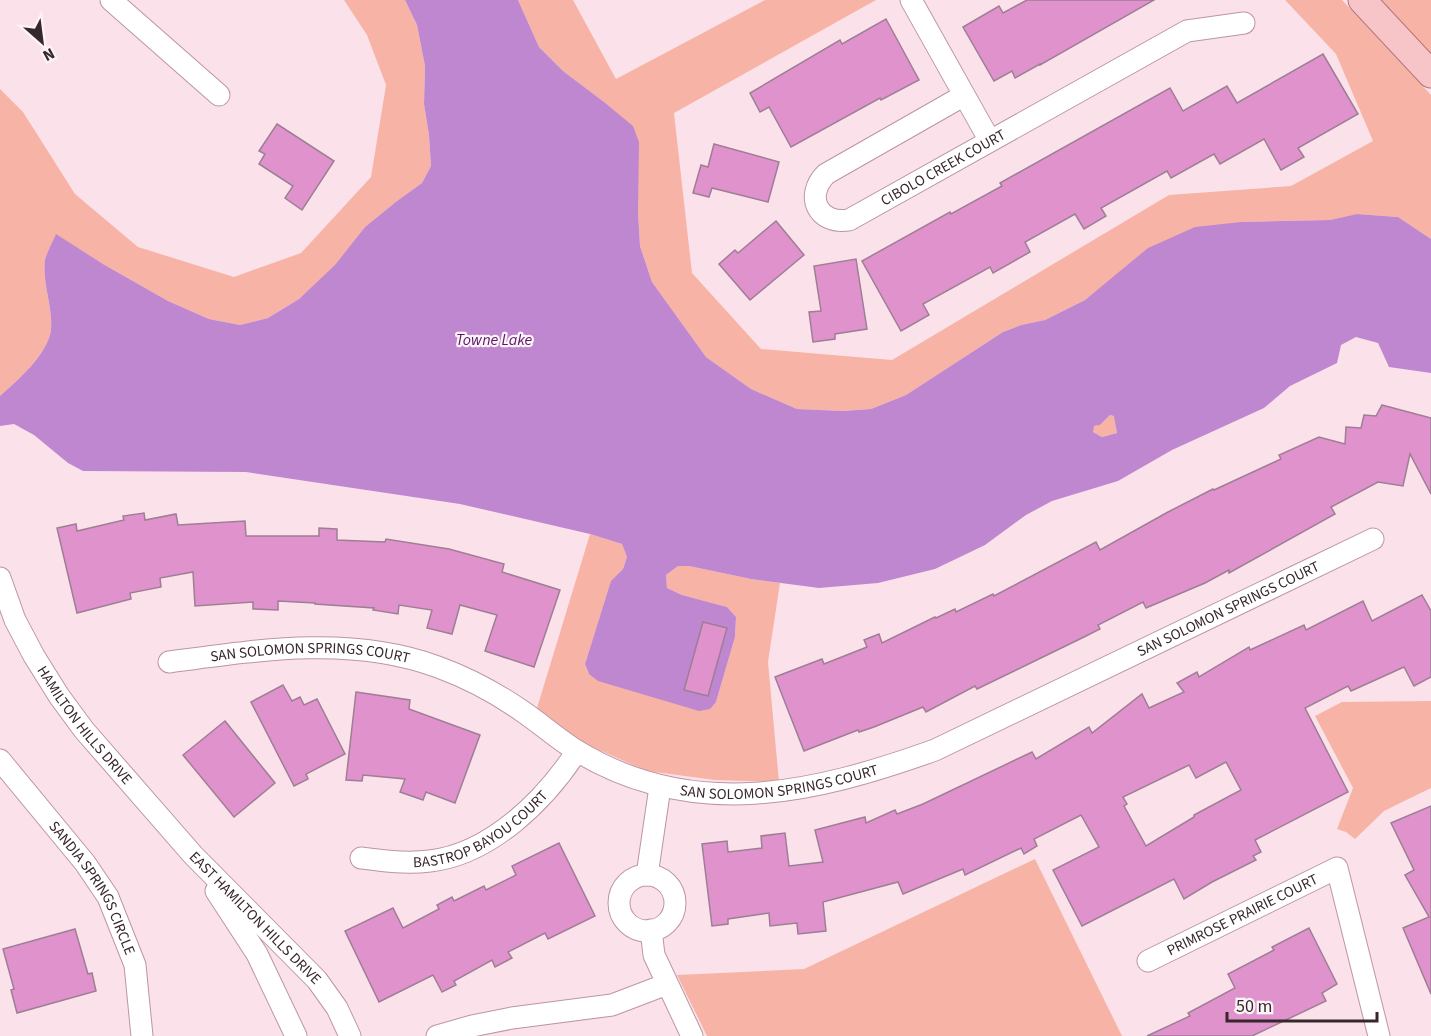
<svg xmlns="http://www.w3.org/2000/svg" width="1431" height="1036" font-family="'Source Sans 3',sans-serif">
	<style>
		.green { fill: #f7b4a6 }
		.water { fill: #be87d0; fill-rule: evenodd }
		.building { fill: #e092cc; stroke: #9e7e95; stroke-width: 1.5; fill-rule: evenodd }
		.lines { fill: none; stroke-linecap: round; stroke-linejoin: round }
		.minor-casing { stroke: #bc95a3; stroke-width: 23 }
		.major-casing { stroke: #b0737a; stroke-width: 29 }
		.minor { stroke: #fff; stroke-width: 21 }
		.major { stroke: #f7c4c8; stroke-width: 27 }
		.labels { text-anchor: middle; stroke-width: 4.5; stroke-linejoin: round; paint-order: stroke }
		.street-label { font-size: 15px; fill: #36272d; stroke: #fdf4f7 }
		.water-label { font-size: 16px; font-style: italic; fill: #5c176f; stroke: #fdf4f7 }
	</style>
	<rect width="100%" height="100%" fill="#fbe2ea"/>
	<g class="green">
		<path d="M344 0H405L417 25 425 66 424 104 429 135 431 166 422 183 397 201 365 227 335 266 299 299 268 318 240 325 209 319 168 301 103 264 56 235C52 243 47 252 45 261 42 284 53 307 51 330 48 354 17 381 0 396V89L23 112 75 194 138 247 234 277 301 253 371 177 386 85 367 35Z"/>
		<path d="M518 0H573L616 79 765 0H876L674 113 692 273 761 349 892 360 1169 195 1291 186 1373 141 1336 54 1285 0H1342L1431 95V239L1398 217 1358 214 1330 220 1241 222 1108 282 1085 300 1045 320 1021 325 1003 332 906 395 871 409 843 411 797 409 751 389 706 357 652 282 640 246 638 212 604 102 563 71 539 47Z"/>
		<path d="M1373 0H1431V62Z"/>
		<path d="M1110 415 1115 416 1117 433 1102 437 1093 432V426L1100 425Z"/>
		<path d="M590 534 622 544 627 557 623 569 611 582 585 664 589 674 716 702 735 637 736 617 727 607 682 595 667 588 666 575 678 566H689L751 579 780 583 768 662 779 782 715 780 647 771 583 743 537 708Z"/>
		<path d="M1431 701V788L1384 811 1355 839 1346 832 1337 829 1353 788 1315 716 1342 702Z"/>
		<path d="M1035 859 1122 1036H707L677 975 804 969Z"/>
	</g>
	<path class="water" d="M405 0H518L539 47 563 71 604 102 633 126 639 142 638 212 640 246 652 282 706 357 751 389 797 409 843 411 871 409 906 395 1003 332 1021 325 1045 320 1085 300 1148 248 1195 227 1241 222 1330 220 1357 214 1398 217 1431 239V373L1389 367 1378 343 1356 337 1341 345 1337 363 1290 386 1264 408 1172 450 1118 481 1052 501 1026 515 985 545 935 569 878 583 819 588 751 579 689 566H678L666 575 667 588 682 595 727 607 736 617 735 637 716 702 710 709 699 711 598 681 589 674 585 664 611 581 623 569 627 557 622 544 590 534 460 504 246 472 83 471 68 463 34 435 14 424 0 426V396C17 381 48 354 51 330 53 306 42 284 45 260 47 252 52 243 56 234L103 264 168 301 209 319 240 325 268 318 299 299 335 265 365 227 397 201 422 183 431 166 429 135 424 104 425 66 417 25ZM1110 415 1114 416 1117 433 1102 437 1093 432 1094 426 1100 425Z"/>
	<g class="building">
		<path d="M1027 0H1154L1040 65V64L1015 78 1012 71 994 81 963 27 999 6 1003 13Z"/>
		<path d="M886 19 919 80 881 100 880 98 791 147 769 107 760 112 750 93 840 40 842 44Z"/>
		<path d="M1323 54 1358 114 1298 148 1304 157 1281 170 1264 139 1220 164 1214 154 1171 178 1167 171 1101 208 1106 216 1084 229 1075 214 1025 242 1030 252 993 273 990 267 923 304 929 315 901 331 862 261 950 212 951 214 1002 186 1000 183 1170 88 1183 111 1227 86 1237 103Z"/>
		<path d="M277 124 334 161 302 210 285 198 293 186 259 164 265 154 259 151Z"/>
		<path d="M714 144 779 162 768 202 712 188 709 197 693 193 701 165 708 167Z"/>
		<path d="M776 221 804 255 750 300 719 264 735 250 738 253Z"/>
		<path d="M856 259 867 329 835 334V339L813 342 809 312 821 311 814 266Z"/>
		<path d="M1382 405 1431 418V494L1410 454 1403 486 1378 482 1331 507 1335 514 1229 573V570L1205 583 1146 608 1143 602 1098 625 1100 629 1084 637 977 689 975 686 926 712 923 707 874 727 859 732 858 730 804 751 775 677 822 659 824 664 867 647 864 640 879 634 882 643 935 617 936 618 955 609 956 612 993 594 994 596 1096 542 1100 550 1168 512 1213 489 1214 490 1281 459 1279 455 1319 437 1345 444 1346 427 1361 428 1364 415 1376 416Z"/>
		<path d="M144 513 145 520 176 514 178 525 245 521 246 536H319V528L337 529V540L385 542 386 539 449 549 504 564 502 572 560 590 534 667 485 651 497 615 460 605 452 634 427 628 432 610 399 605 398 614 373 610 374 608 315 604V603L278 601V610L253 609V602L195 606 193 572 160 578 161 587 130 593 131 599 77 613 57 528 76 524 77 531 124 520 123 516Z"/>
		<path d="M1422 595 1431 611V677L1414 686 1404 667 1351 691 1348 686 1305 708 1348 792 1255 840 1261 852 1253 856 1256 860 1212 882 1184 899 1174 879 1082 926 1053 870 1099 847 1081 815 1034 839 1037 846 1024 854 1021 848 965 875 963 869 903 894 898 882 823 902 826 931 798 934 797 923 770 926 769 913 728 919V924L712 926 702 844 727 841 728 852 762 848 761 836 785 833 789 866 823 862 815 830 865 817 866 823 895 810 897 814 923 804 1032 752 1036 759 1089 727 1092 733 1142 694 1149 708 1184 692 1177 683 1197 672 1199 677 1249 647 1250 650 1304 625 1306 630 1363 601 1372 621ZM1226 762 1241 790 1194 815V817L1146 846 1124 806 1127 804 1123 797 1189 765 1196 778Z"/>
		<path d="M703 622 727 628 708 696 684 690Z"/>
		<path d="M283 685 292 701 300 697 304 705 317 699 345 754 306 774 308 779 294 786 251 702Z"/>
		<path d="M356 692 410 700 409 709 480 735 455 803 426 792 423 800 400 792 405 779 363 775 362 781 346 780Z"/>
		<path d="M225 721 275 783 234 817 183 755Z"/>
		<path d="M1431 806V994L1403 928 1429 917 1405 875 1414 870 1391 823Z"/>
		<path d="M559 843 595 916 548 939 545 933 508 952 512 958 495 967 492 960 454 981 456 985 442 992 433 975 379 1002 345 931 393 908 403 928 439 909 437 905 452 897 454 901 484 886 486 890 516 875 512 866Z"/>
		<path d="M1309 928 1337 984 1322 993 1326 1001 1252 1036H1147L1190 1016 1188 1013 1235 988 1228 974 1274 950 1272 947Z"/>
		<path d="M75 929 88 974 92 973 96 991 17 1013 11 990 14 989 3 949Z"/>
	</g>
	<g class="lines">
		<defs>
			<g id="minor">
				<path d="M111 0 219 95"/>
				<path d="M911 0 990 141"/>
				<path id="s1" d="M963 96 826 174C804 196 818 225 849 220L1187 31 1244 23"/>
				<path id="s2" d="M0 578 15 620 34 656 59 696 84 730 193 855 317 980 337 1008 350 1036"/>
				<path id="s3" d="M169 662C258 650 351 635 438 667 468 678 496 693 522 711 541 724 558 739 577 751 694 822 815 793 935 750L1373 539"/>
				<path id="s4" d="M0 760 85 863 108 897 135 965 142 1036"/>
				<path id="s5" d="M361 858C384 861 406 864 430 861 491 854 545 800 577 751"/>
				<path d="M647 875 660 787"/>
				<circle cx="647" cy="903" r="28"/>
				<path d="M216 891 257 954 296 1036"/>
				<path d="M651 930 654 955 692 1036"/>
				<path id="s6" d="M1148 961 1337 868 1379 1036"/>
				<path d="M437 1036 472 1026 512 1018 612 1005 667 984"/>
			</g>
			<path id="major" d="M1362 0 1431 74"/>
		</defs>
		<use href="#minor" class="minor-casing"/>
		<use href="#major" class="major-casing"/>
		<use href="#minor" class="minor"/>
		<use href="#major" class="major"/>
	</g>
	<g class="labels">
		<g class="street-label">
			<text dy="5" stroke="none"><textPath href="#s1" startOffset="338">CIBOLO CREEK COURT</textPath></text>
			<text dy="5" stroke="none"><textPath href="#s3" startOffset="1132">SAN SOLOMON SPRINGS COURT</textPath></text>
			<text dy="5" stroke="none"><textPath href="#s3" startOffset="142">SAN SOLOMON SPRINGS COURT</textPath></text>
			<text dy="5" stroke="none"><textPath href="#s2" startOffset="171">HAMILTON HILLS DRIVE</textPath></text>
			<text dy="5" stroke="none"><textPath href="#s3" startOffset="646">SAN SOLOMON SPRINGS COURT</textPath></text>
			<text dy="5" stroke="none"><textPath href="#s5" startOffset="129">BASTROP BAYOU COURT</textPath></text>
			<text dy="5" stroke="none"><textPath href="#s4" startOffset="159">SANDIA SPRINGS CIRCLE</textPath></text>
			<text dy="5" stroke="none"><textPath href="#s6" startOffset="105">PRIMROSE PRAIRIE COURT</textPath></text>
			<text dy="5" stroke="none"><textPath href="#s2" startOffset="429">EAST HAMILTON HILLS DRIVE</textPath></text>
		</g>
		<g class="water-label">
			<text x="494" y="345">Towne Lake</text>
		</g>
	</g>
	<g transform="translate(42 42) rotate(152)" stroke="#fdf4f7" stroke-width="4.5" paint-order="stroke">
	<path d="M0-4.5L10 22L0 15L-10 22Z" fill="#36272d"/>
	<text y="-9" font-size="16" font-weight="bold" text-anchor="middle" fill="#36272d">N</text>
	</g>
	<path d="M1227 1012v9h150v-9" fill="none" stroke="#36272d" stroke-width="3"/>
	<text x="1236" y="1012" font-size="18" fill="#36272d" stroke="#fdf4f7" stroke-width="4.5" paint-order="stroke">50 m</text>
</svg>
